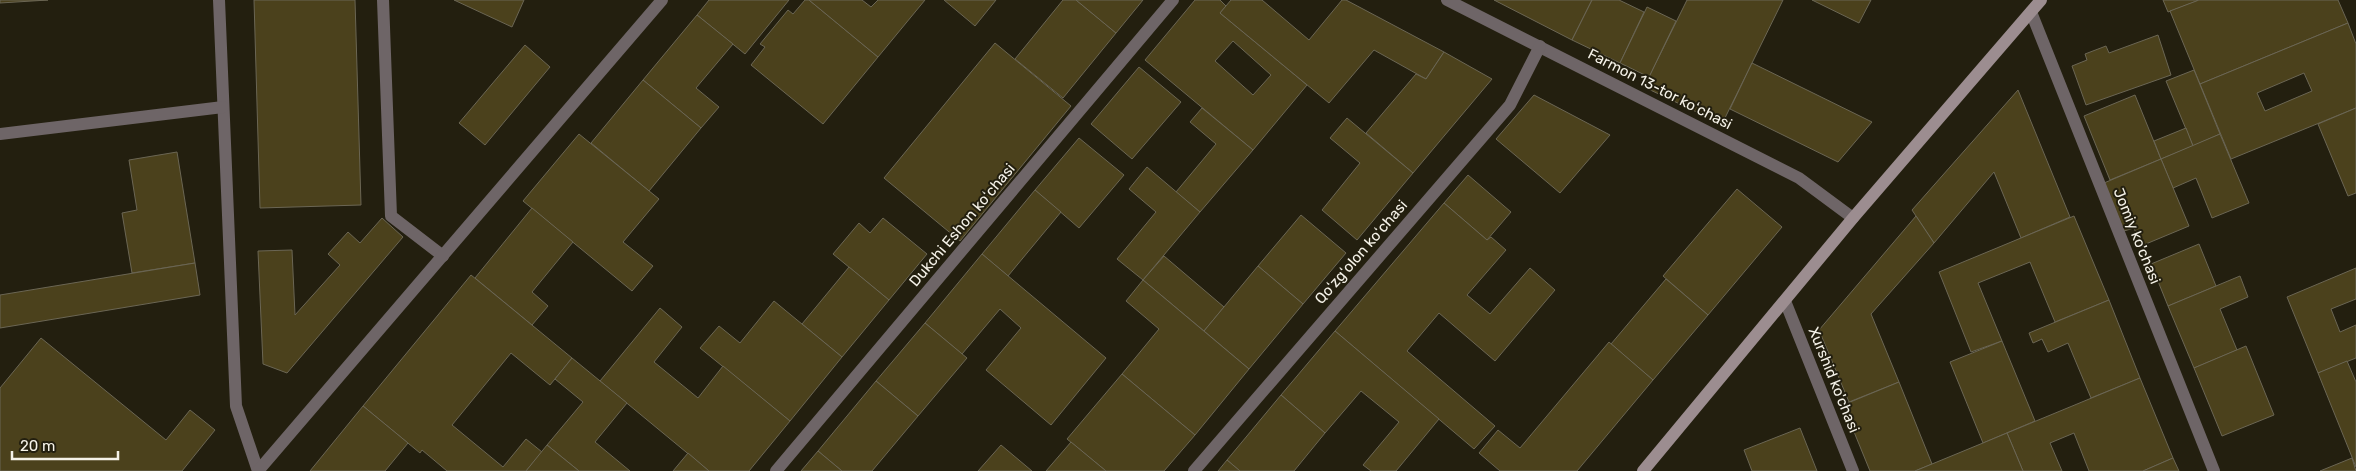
<svg xmlns="http://www.w3.org/2000/svg" width="2356" height="471" font-family="Rubik,sans-serif">
	<style>
		.building { fill: #4b411c; stroke: #6b6654; fill-rule: evenodd }
		.lines { fill: none; stroke-linecap: round; stroke-linejoin: round }
		.lane { stroke: #6e6567; stroke-width: 12 }
		.street { stroke: #6e6567; stroke-width: 12 }
		.secondary { stroke: #9c8d90; stroke-width: 12 }
		.labels { text-anchor: middle; stroke-width: 4; stroke-linejoin: round; paint-order: stroke }
		.street-label { font-size: 15px; fill: #f5f2e8; stroke: #231f0f }
	</style>
	<rect width="100%" height="100%" fill="#231f0f"/>
	<g class="building">
		<path d="M0 0H48L0 3Z"/>
		<path d="M254 0H355L361 205 260 208Z"/>
		<path d="M454 0H524L512 27Z"/>
		<path d="M709 0H789L745 54 697 15Z"/>
		<path d="M805 0H809L878 57 823 124 751 65 765 47 760 44 788 10 793 14Z"/>
		<path d="M809 0H862L871 7 878 0H925L878 57Z"/>
		<path d="M944 0H996L975 26Z"/>
		<path d="M1063 0H1076L1116 33 1063 98 1015 59Z"/>
		<path d="M1076 0H1143L1116 33Z"/>
		<path d="M1195 0H1220L1226 6 1220 13 1307 85 1253 150 1145 60ZM1233 41 1271 75 1253 95 1215 61Z"/>
		<path d="M1231 0H1262L1309 40 1342 0H1346L1444 52 1426 79 1374 50 1329 103 1220 13Z"/>
		<path d="M1494 0H1592L1572 40Z"/>
		<path d="M1592 0H1619L1644 12 1620 63 1572 40Z"/>
		<path d="M1687 0H1783L1722 124 1644 87Z"/>
		<path d="M1812 0H1871L1859 23Z"/>
		<path d="M2163 0H2197V1L2168 12Z"/>
		<path d="M2338 0 2348 23 2200 84 2170 11 2199 0Z"/>
		<path d="M1647 7 1676 21 1649 77 1620 63Z"/>
		<path d="M697 15 733 44 696 88 719 107 701 128 643 80Z"/>
		<path d="M2348 23 2356 44V108L2231 159 2200 84ZM2304 73 2312 91 2265 111 2257 93Z"/>
		<path d="M2158 35 2171 75 2086 105 2072 66 2087 60 2085 54 2106 46 2109 53Z"/>
		<path d="M995 43 1071 106 960 241 884 178Z"/>
		<path d="M525 45 550 67 485 145 459 123Z"/>
		<path d="M1444 52 1492 79 1413 173 1366 133 1416 74 1426 79Z"/>
		<path d="M1752 63 1872 122 1838 162 1730 109Z"/>
		<path d="M1139 67 1181 102 1132 159 1091 124Z"/>
		<path d="M2194 70 2220 134 2193 146 2166 81Z"/>
		<path d="M643 80 701 128 649 191 591 143Z"/>
		<path d="M2018 90 2070 217 2021 238 1994 172 1934 243 1912 210Z"/>
		<path d="M1534 95 1610 135 1560 193 1496 139Z"/>
		<path d="M2135 95 2161 159 2110 180 2084 116Z"/>
		<path d="M1202 108 1253 150 1200 212 1176 192 1216 144 1190 122Z"/>
		<path d="M2356 108V193L2348 196 2318 124Z"/>
		<path d="M1347 118 1413 173 1357 240 1322 210 1360 163 1330 138Z"/>
		<path d="M2186 128 2193 146 2161 159 2154 141Z"/>
		<path d="M579 134 659 199 623 242 653 266 632 291 523 201Z"/>
		<path d="M2220 134 2249 203 2212 218 2196 178 2173 188 2161 159Z"/>
		<path d="M1079 138 1124 175 1079 228 1035 190Z"/>
		<path d="M177 152 195 263 132 273 122 213 137 210 129 160Z"/>
		<path d="M2161 159 2189 226 2141 246 2134 228 2124 231 2104 183Z"/>
		<path d="M1147 167 1200 212 1143 280 1117 259 1156 212 1129 189Z"/>
		<path d="M1468 175 1511 212 1487 240 1444 203Z"/>
		<path d="M1737 189 1782 227 1708 315 1663 276Z"/>
		<path d="M1035 190 1061 212 1008 276 982 254Z"/>
		<path d="M1444 203 1487 240 1491 237 1506 250 1467 295 1490 314 1530 268 1555 290 1495 361 1439 313 1407 351 1495 426 1474 449 1335 331Z"/>
		<path d="M532 208 573 242 532 292 548 306 532 325 475 278Z"/>
		<path d="M1301 215 1346 253 1303 304 1258 266Z"/>
		<path d="M1916 216 1934 243 1871 314 1899 382 1849 402 1819 330Z"/>
		<path d="M2074 216 2109 300 2055 322 2030 262 1978 283 2002 341 1971 352 1939 272Z"/>
		<path d="M382 218 403 237 287 373 263 364 258 251 292 250 295 315 340 265 328 254 348 232 360 243Z"/>
		<path d="M883 218 927 254 889 300 833 254 859 223 870 233Z"/>
		<path d="M2199 244 2216 286 2168 306 2151 264Z"/>
		<path d="M982 254 1106 358 1051 425 986 370 1021 328 1000 309 962 354 925 323Z"/>
		<path d="M1164 256 1224 307 1204 331 1143 280Z"/>
		<path d="M195 263 200 295 0 328V295Z"/>
		<path d="M1258 266 1303 304 1249 369 1204 331Z"/>
		<path d="M849 267 889 300 842 357 802 324Z"/>
		<path d="M2356 268V299L2331 309 2340 332 2356 325V358L2318 373 2287 297Z"/>
		<path d="M471 275 572 358 550 385 511 353 452 425 503 467 526 439 542 452 526 471H447L422 450 420 453 363 406Z"/>
		<path d="M2240 276 2248 297 2220 309 2237 350 2194 368 2168 306Z"/>
		<path d="M1666 279 1708 315 1653 380 1611 344Z"/>
		<path d="M1143 280 1249 369 1195 435 1122 374 1159 329 1126 301Z"/>
		<path d="M2109 300 2140 378 2091 398 2068 343 2048 352 2042 339 2033 343 2029 333Z"/>
		<path d="M774 301 842 357 790 421 700 348 719 326 740 343Z"/>
		<path d="M660 308 682 327 654 362 698 398 723 366 790 421 749 471H709L600 381Z"/>
		<path d="M925 323 967 358 918 416 876 381Z"/>
		<path d="M1335 331 1439 419 1396 471H1371L1363 465 1399 422 1361 391 1325 433 1281 395Z"/>
		<path d="M41 338 166 440 190 410 215 430 182 471H0V388Z"/>
		<path d="M2002 341 2035 421 1983 443 1950 362Z"/>
		<path d="M1609 342 1653 380 1577 471H1500L1479 453 1498 430 1520 448Z"/>
		<path d="M2246 346 2274 415 2222 436 2194 368Z"/>
		<path d="M572 358 627 403 595 442 630 471H579L547 445 583 402 555 379Z"/>
		<path d="M2347 361 2356 382V467L2318 373Z"/>
		<path d="M1122 374 1195 435 1164 471H1106L1067 439Z"/>
		<path d="M2140 378 2173 458 2143 471H2089L2074 433 2050 443 2062 471H2023L2007 433Z"/>
		<path d="M876 381 918 416 872 471H842L818 451Z"/>
		<path d="M1899 382 1932 464 1915 471H1870L1843 405Z"/>
		<path d="M1281 395 1325 433 1294 471H1240L1227 460Z"/>
		<path d="M363 406 408 443 385 471H310Z"/>
		<path d="M1800 428 1817 471H1752L1744 450Z"/>
		<path d="M2007 433 2023 471H1915L1983 443Z"/>
		<path d="M1071 442 1106 471H1046Z"/>
		<path d="M547 445 579 471H526Z"/>
		<path d="M1001 445 1032 471H978Z"/>
		<path d="M818 451 842 471H801Z"/>
		<path d="M688 453 709 471H673Z"/>
		<path d="M2173 458 2179 471H2143Z"/>
		<path d="M2352 458 2356 471H2320Z"/>
		<path d="M1227 460 1240 471H1218Z"/>
	</g>
	<g class="lines">
		<path class="lane" d="M383 0 391 216 443 256"/>
		<g class="street">
			<path d="M219 0 236 406 258 471"/>
			<path d="M1447 0 1799 178 1853 218"/>
			<path d="M2031 12 2214 471"/>
			<path d="M0 134 223 107"/>
			<path d="M1785 301 1853 471"/>
			<path d="M258 471 662 0"/>
			<path d="M776 471 1173 0"/>
			<path d="M1194 471 1510 105 1540 46"/>
		</g>
		<path class="secondary" d="M1643 471 1853 218 2041 0"/>
	</g>
	<g class="labels">
		<g class="street-label">
			<text transform="translate(1660 89) rotate(27)" y="5">Farmon 13-tor koʻchasi</text>
			<text transform="translate(962 225) rotate(-50)" y="5">Dukchi Eshon koʻchasi</text>
			<text transform="translate(2137 236) rotate(68)" y="5">Jomiy ko'chasi</text>
			<text transform="translate(1361 252) rotate(-49)" y="5">Qoʻzgʻolon koʻchasi</text>
			<text transform="translate(1834 380) rotate(68)" y="5">Xurshid ko'chasi</text>
		</g>
	</g>
	<path d="M12 451v8h106v-8" fill="none" stroke="#f5f2e8" stroke-width="2.5"/>
	<text x="20" y="451" font-size="15" fill="#f5f2e8" stroke="#231f0f" stroke-width="4" paint-order="stroke">20 m</text>
</svg>
